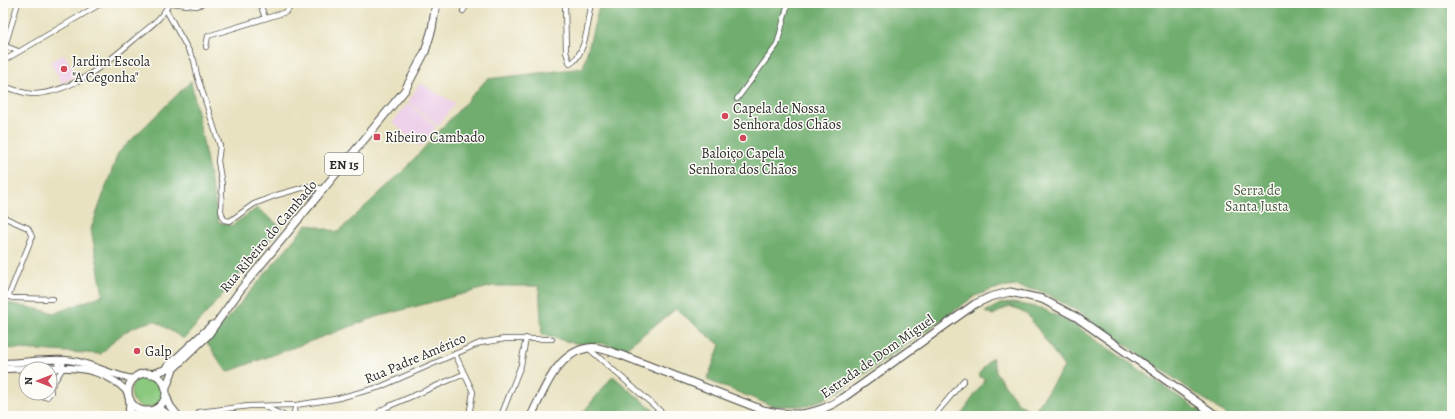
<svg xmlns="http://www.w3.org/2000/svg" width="1455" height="419" font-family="Alegreya,serif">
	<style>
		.built { fill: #edd0e9 }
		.green { fill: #8bc97f; stroke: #5b7a55 }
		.forest { fill: #70ad6e; stroke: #4e6c4c }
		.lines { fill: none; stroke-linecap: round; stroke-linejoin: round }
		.street-casing { stroke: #474642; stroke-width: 6 }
		.secondary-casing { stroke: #474642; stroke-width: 8 }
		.primary-casing { stroke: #474642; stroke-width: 9 }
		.street { stroke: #fff; stroke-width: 4.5 }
		.secondary { stroke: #fff; stroke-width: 6 }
		.primary { stroke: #fff; stroke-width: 7 }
		.poi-dot { fill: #d1495b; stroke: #fdfcf7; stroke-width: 1.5 }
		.labels { text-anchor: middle; stroke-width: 3; stroke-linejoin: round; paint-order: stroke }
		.shield { fill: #fdfcf7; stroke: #6a6a68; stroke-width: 1 }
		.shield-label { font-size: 13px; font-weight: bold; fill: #2b2b2b }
		.poi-label { font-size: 14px; fill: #2b2b2b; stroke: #fdfcf7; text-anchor: start }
		.park-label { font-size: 14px; fill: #485a44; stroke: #fdfcf7 }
		.street-label { font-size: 14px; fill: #2b2b2b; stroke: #fdfcf7 }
	</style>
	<rect width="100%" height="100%" fill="#fdfcf7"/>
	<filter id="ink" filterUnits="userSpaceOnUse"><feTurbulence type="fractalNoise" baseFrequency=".025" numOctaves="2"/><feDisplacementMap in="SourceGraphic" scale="8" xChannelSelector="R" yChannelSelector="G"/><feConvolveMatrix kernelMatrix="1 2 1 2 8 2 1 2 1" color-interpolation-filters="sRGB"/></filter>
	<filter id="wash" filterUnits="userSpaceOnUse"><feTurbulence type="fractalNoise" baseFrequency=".012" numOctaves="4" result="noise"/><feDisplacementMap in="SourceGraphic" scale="16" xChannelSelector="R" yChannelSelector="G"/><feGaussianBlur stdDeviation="0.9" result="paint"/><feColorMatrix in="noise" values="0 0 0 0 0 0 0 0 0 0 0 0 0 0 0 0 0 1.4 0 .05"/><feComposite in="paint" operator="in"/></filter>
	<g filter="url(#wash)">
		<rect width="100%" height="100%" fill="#e8e2c1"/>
		<g class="built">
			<path d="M64 54 77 76 62 83 50 62Z"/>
			<path d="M420 83 455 103 438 126 408 102Z"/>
			<path d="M408 103 436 127 421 147 392 122Z"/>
		</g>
		<circle class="green" cx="147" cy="392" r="16"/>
		<g class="forest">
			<path d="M600 3 619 5 620 3H1452V416H1228L1079 312 1043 292 1015 286 994 289 975 296 839 392 808 406H773L707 380 720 345 676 309 623 350 602 343 578 344 542 335 539 286H493L376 317 227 372 207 343 307 224 338 232 402 172 487 79 583 68Z"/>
			<path d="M191 81 219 222 231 226 257 208 281 227 184 339 155 321C129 326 119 335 101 354L3 348V302L55 313 103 295 91 229 118 153Z"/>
			<path d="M1013 303 1041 308 1073 324 1207 416H960L985 380 978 375 992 357 996 373 1019 404 1034 412 1064 367 1028 315 1010 306 993 315 985 312 1000 304Z"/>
			<path d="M613 376 660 416H580Z"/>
		</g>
	</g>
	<g filter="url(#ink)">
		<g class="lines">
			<defs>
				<g id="street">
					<path d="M170 3 197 6 203 3"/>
					<path d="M260 3 265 18"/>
					<path d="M565 3 566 52 570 64C586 55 588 21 592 3"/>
					<path d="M166 10 194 60 197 75 220 146 218 161 222 185 221 211 224 220 230 221 254 204 277 195 309 186 323 189"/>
					<path d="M463 11 468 3"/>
					<path d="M5 46 18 51"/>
					<path d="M206 47 208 36 286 12 291 6 290 3"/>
					<path d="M3 61 102 3"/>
					<path d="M3 61 5 46 18 3"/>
					<path d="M3 86C13 89 26 95 36 94 75 91 108 62 136 38 148 28 163 18 169 3"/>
					<path d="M737 99 777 45 788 3"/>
					<path d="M3 217 28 228 32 237 8 297"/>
					<path d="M3 295 13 298 53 299"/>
					<path d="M588 348 666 416"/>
					<path d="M455 354 473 392 469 416"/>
					<path d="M50 379 60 361"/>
					<path d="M50 388 63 368V361"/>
					<path d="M39 393 41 396 47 397 51 392 50 388"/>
					<path d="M265 407 285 416"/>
					<path d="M199 416V412L249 406 296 405 335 399 380 387 480 343 505 339H552"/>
					<path d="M295 416 294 412 296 405"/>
					<path d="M377 416 380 411 387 407 464 374"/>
					<path d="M501 416 521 365 526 338"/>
					<path d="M934 416 964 380"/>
				</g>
				<g id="secondary">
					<path d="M3 363C26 363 52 357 74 361 95 365 113 376 134 379"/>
					<path d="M3 369C44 369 98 358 128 393"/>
				</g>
				<g id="primary">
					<circle cx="147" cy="392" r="19"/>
					<path d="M151 374 164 370 212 325"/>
					<path d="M166 388 173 369 208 335 241 289 405 90 425 52 432 29 436 3"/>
					<path d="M166 396 170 406 178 416"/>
					<path d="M158 408 170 416"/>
					<path d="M129 416 130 400"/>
					<path d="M531 416C544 391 556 353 588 348 599 346 611 352 621 355L763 410C794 417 816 416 843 398L975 304 990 297 1010 292 1042 299 1076 317 1217 416"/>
				</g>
			</defs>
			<use href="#street" class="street-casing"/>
			<use href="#secondary" class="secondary-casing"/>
			<use href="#primary" class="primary-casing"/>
			<use href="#street" class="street"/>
			<use href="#secondary" class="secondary"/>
			<use href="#primary" class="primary"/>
		</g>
	</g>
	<g class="poi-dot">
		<circle cx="64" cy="69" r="4"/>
		<circle cx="725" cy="116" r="4"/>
		<rect x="373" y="133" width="8" height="8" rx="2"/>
		<circle cx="743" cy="138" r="4"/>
		<circle cx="137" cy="351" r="4"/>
	</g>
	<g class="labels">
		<rect class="shield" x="325" y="153" width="38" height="22" rx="3"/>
		<g class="shield-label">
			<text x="344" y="169">EN 15</text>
		</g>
		<g class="poi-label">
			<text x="72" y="66">Jardim Escola<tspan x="72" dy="16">"A Cegonha"</tspan></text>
			<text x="733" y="113">Capela de Nossa<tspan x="733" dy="16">Senhora dos Chãos</tspan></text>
			<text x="385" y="142">Ribeiro Cambado</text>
			<text x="743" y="158" text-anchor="middle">Baloiço Capela<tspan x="743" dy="16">Senhora dos Chãos</tspan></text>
			<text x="145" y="356">Galp</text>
		</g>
		<g class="park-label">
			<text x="1257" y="195">Serra de<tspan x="1257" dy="16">Santa Justa</tspan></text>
		</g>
		<g class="street-label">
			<text transform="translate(268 236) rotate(-50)" y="5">Rua Ribeiro do Cambado</text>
			<text transform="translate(877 356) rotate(-35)" y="5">Estrada de Dom Miguel</text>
			<text transform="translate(415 358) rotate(-23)" y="5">Rua Padre Américo</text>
		</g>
	</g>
	<rect width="1455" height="419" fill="none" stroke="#fdfcf7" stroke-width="16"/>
	<g transform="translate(38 381) rotate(270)"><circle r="19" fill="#fdfcf7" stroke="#a9a8a5"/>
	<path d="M0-3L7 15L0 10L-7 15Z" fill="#d1495b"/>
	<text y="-6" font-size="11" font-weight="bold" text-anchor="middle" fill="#2b2b2b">N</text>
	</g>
</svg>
